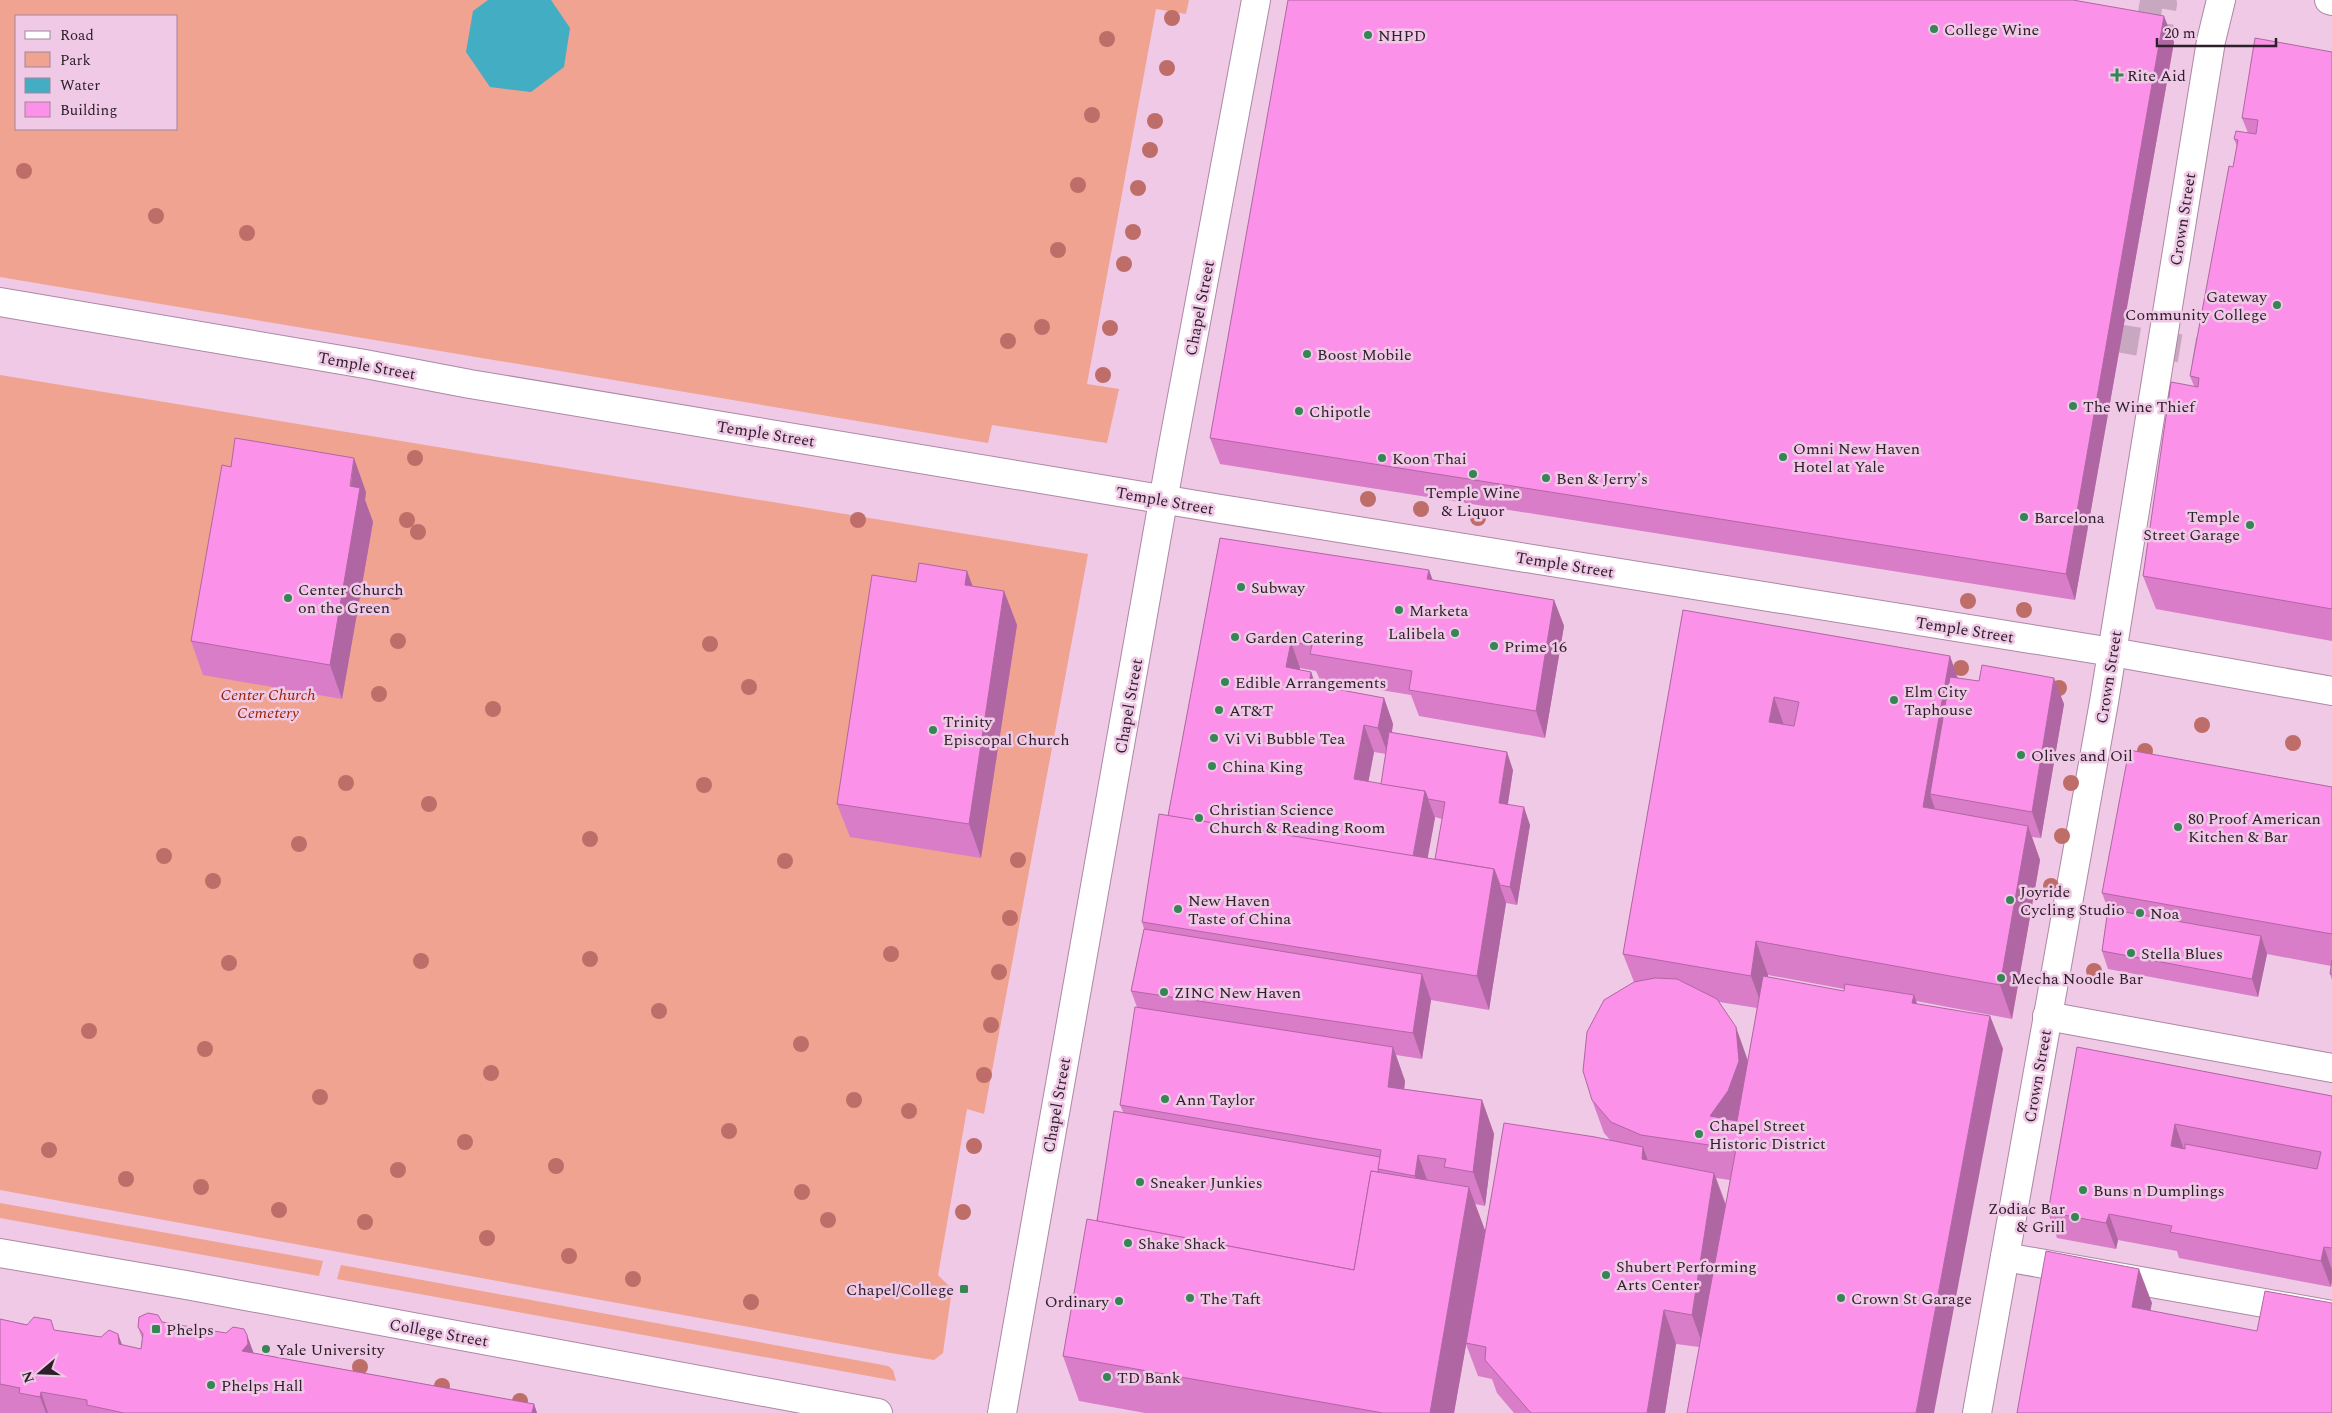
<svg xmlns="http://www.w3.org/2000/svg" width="2332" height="1413" font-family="Spectral,serif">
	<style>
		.green { fill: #efa390; fill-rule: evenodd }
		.water { fill: #43adc3 }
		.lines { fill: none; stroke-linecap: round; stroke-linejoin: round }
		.minor-tunnel { stroke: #c8a7c1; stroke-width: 28; stroke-dasharray: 28 14; stroke-linecap: butt }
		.minor-casing { stroke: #ac88a4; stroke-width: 30 }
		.major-casing { stroke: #ac88a4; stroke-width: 30 }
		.minor { stroke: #fff; stroke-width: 28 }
		.major { stroke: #fff; stroke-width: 28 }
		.tree { fill: #bf6d69 }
		.wall { fill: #d97dc8; fill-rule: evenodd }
		.shaded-wall { fill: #b066a3 }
		.building { fill: #fc91e9; stroke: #b066a3; fill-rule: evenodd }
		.poi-dot { fill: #368555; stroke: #efc9e6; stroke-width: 2 }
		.labels { text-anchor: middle; stroke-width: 5; stroke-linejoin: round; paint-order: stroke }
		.poi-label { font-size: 16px; fill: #2e202b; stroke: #efc9e6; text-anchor: start }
		.street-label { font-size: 16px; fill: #2e202b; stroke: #efc9e6 }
		.park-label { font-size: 16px; font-style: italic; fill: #972102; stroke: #efc9e6 }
	</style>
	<rect width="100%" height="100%" fill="#efc9e6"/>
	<g class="green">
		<path d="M0 0H1189L1186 14 1156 9 1087 384 1119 389 1107 443 992 425 988 443 0 277ZM16 16H176V129H16Z"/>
		<path d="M0 375 1088 554 984 1114 967 1109 938 1275 952 1289 943 1353 934 1360 891 1353 0 1190Z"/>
		<path d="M0 1203 323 1261 319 1276 0 1218Z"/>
		<path d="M341 1265 888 1366 893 1370 896 1381 337 1279Z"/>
	</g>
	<path class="water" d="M488 0H551L570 28 564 67 531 92 490 87 466 52 473 11Z"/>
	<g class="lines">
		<g class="minor-tunnel">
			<path d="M2140 0 2163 4 2155 51"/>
			<path d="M2111 337 2232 357"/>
		</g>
		<defs>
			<g id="minor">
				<path d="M2047 1016 2332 1068"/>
				<path d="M2005 1257 2332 1315"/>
				<path d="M1977 1413 2104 702 2211 41 2221 0"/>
			</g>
			<g id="major">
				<path d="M2329 0 2332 1"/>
				<path d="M0 302 365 364 470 384 1221 509 2112 652 2332 691"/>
				<path d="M0 1253 186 1285 878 1413"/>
				<path d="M1002 1413 1171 456 1256 0"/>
			</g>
		</defs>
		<use href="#minor" class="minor-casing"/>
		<use href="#major" class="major-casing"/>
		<use href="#minor" class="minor"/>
		<use href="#major" class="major"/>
	</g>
	<g class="tree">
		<circle cx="1172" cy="18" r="8"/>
		<circle cx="1107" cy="39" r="8"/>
		<circle cx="1167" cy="68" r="8"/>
		<circle cx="1092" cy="115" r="8"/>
		<circle cx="1155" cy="121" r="8"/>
		<circle cx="1150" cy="150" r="8"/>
		<circle cx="24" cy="171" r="8"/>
		<circle cx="1078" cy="185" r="8"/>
		<circle cx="1138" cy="188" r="8"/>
		<circle cx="156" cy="216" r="8"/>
		<circle cx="1133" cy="232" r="8"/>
		<circle cx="247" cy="233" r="8"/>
		<circle cx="1058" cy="250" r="8"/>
		<circle cx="1124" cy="264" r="8"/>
		<circle cx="1042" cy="327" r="8"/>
		<circle cx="1110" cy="328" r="8"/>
		<circle cx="1008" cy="341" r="8"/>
		<circle cx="1103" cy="375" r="8"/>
		<circle cx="415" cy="458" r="8"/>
		<circle cx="1368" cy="499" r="8"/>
		<circle cx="1421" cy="509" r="8"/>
		<circle cx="1478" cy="518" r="8"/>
		<circle cx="407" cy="520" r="8"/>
		<circle cx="858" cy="520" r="8"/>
		<circle cx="418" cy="532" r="8"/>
		<circle cx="395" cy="592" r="8"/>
		<circle cx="1968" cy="601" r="8"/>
		<circle cx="2024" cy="610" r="8"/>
		<circle cx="398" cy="641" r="8"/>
		<circle cx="710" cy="644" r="8"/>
		<circle cx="1961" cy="668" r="8"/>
		<circle cx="749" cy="687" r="8"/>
		<circle cx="2059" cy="688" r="8"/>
		<circle cx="379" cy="694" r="8"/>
		<circle cx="493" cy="709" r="8"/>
		<circle cx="2202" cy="725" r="8"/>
		<circle cx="2293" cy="743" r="8"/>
		<circle cx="2145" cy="751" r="8"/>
		<circle cx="346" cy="783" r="8"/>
		<circle cx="2071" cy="783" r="8"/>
		<circle cx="704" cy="785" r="8"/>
		<circle cx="429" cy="804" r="8"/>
		<circle cx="2062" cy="836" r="8"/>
		<circle cx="590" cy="839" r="8"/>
		<circle cx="299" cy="844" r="8"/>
		<circle cx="164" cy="856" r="8"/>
		<circle cx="1018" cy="860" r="8"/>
		<circle cx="785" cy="861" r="8"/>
		<circle cx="213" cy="881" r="8"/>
		<circle cx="2051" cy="886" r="8"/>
		<circle cx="1010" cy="918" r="8"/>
		<circle cx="891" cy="954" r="8"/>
		<circle cx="590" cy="959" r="8"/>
		<circle cx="421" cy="961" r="8"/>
		<circle cx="229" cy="963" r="8"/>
		<circle cx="2094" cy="971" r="8"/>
		<circle cx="999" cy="972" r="8"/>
		<circle cx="659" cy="1011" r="8"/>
		<circle cx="991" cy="1025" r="8"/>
		<circle cx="89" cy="1031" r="8"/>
		<circle cx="801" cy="1044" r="8"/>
		<circle cx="205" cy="1049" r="8"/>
		<circle cx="491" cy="1073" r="8"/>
		<circle cx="984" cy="1075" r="8"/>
		<circle cx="320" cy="1097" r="8"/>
		<circle cx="854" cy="1100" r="8"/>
		<circle cx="909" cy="1111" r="8"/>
		<circle cx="729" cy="1131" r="8"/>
		<circle cx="465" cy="1142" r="8"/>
		<circle cx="974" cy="1146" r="8"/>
		<circle cx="49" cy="1150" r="8"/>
		<circle cx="556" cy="1166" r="8"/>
		<circle cx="398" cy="1170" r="8"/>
		<circle cx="126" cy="1179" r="8"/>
		<circle cx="201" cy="1187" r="8"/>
		<circle cx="802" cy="1192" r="8"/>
		<circle cx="279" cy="1210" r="8"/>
		<circle cx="963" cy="1212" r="8"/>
		<circle cx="828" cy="1220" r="8"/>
		<circle cx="365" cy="1222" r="8"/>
		<circle cx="487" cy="1238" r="8"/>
		<circle cx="569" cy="1256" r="8"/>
		<circle cx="633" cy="1279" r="8"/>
		<circle cx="751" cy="1302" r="8"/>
		<circle cx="360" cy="1367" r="8"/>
		<circle cx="442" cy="1386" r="8"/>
		<circle cx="520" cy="1401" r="8"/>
	</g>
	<g class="wall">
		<path d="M2174 42 2075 600 1220 464 1210 438Z"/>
		<path d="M2332 52V641L2156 609 2143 576 2194 386 2190 376 2233 167 2237 146 2234 139 2248 133 2242 118Z"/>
		<path d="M366 492 365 500 373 522 342 699 203 675 191 641Z"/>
		<path d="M1220 538 1432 580 1554 600 1564 626 1545 738 1419 716 1411 695 1320 680 1316 671 1300 668V670L1311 672 1316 685 1384 698 1393 724 1392 732 1513 770 1508 804 1530 825 1517 905 1506 903 1489 1010 1431 1000 1422 1059 1396 1055 1405 1081 1404 1089 1482 1100 1494 1134 1485 1206 1475 1204 1485 1231 1610 1140 1604 1133 1592 1100 1634 982 1623 954 1683 610 2064 704 2041 838 2032 837 2040 860 2012 1019 1916 1001 1917 1004 1990 1016 2003 1049 1699 1347 1676 1344 1665 1413H1514L1497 1393 1492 1379 1478 1376 1466 1344 1454 1413H1145L1079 1401 1063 1356 1123 1112 1120 1105 1137 1007 1131 991 1144 929 1142 922 1168 816ZM1374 752 1386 754 1381 784 1368 782ZM1435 817 1442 819 1435 859 1427 858ZM1768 975 1844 989V991L1768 977ZM1719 1002 1757 1008 1748 1061ZM1716 1178 1730 1180 1726 1204Z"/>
		<path d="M967 571 973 587 1004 591 1017 625 981 858 850 837 837 804 916 582Z"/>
		<path d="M2332 787V980L2330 974 2331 966 2267 954 2258 997 2108 969 2102 951 2108 909 2102 893Z"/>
		<path d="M2077 1047 2332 1096V1280L2331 1287 2179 1258 2177 1251 2118 1240 2116 1249 2057 1238 2048 1212Z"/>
		<path d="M0 1319 54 1330 101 1337 118 1334 122 1345 141 1349 142 1338 138 1327 162 1322 254 1353 534 1404 537 1413H0Z"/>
	</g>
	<g class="shaded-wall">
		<path d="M2164 16 2174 42 2075 600 2066 574Z"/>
		<path d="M354 458 366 492 365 500 373 522 342 699 330 665Z"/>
		<path d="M1429 570 1439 597 1427 579Z"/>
		<path d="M967 571 979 604 965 585Z"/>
		<path d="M1004 591 1017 625 981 858 969 824Z"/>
		<path d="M1554 600 1564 626 1545 738 1536 711Z"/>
		<path d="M1291 642 1300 668 1295 693 1286 667Z"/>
		<path d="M1950 656 1962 690 1930 794 1939 821 1923 807Z"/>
		<path d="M1311 672 1320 698 1309 684Z"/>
		<path d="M2054 678 2064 704 2041 838 2032 812Z"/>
		<path d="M1774 697 1786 731 1769 722Z"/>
		<path d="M1384 698 1393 724 1388 754 1378 728Z"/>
		<path d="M1364 725 1374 752 1364 805 1354 779Z"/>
		<path d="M1507 752 1513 770 1505 821 1499 803Z"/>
		<path d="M1425 791 1435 818 1422 889 1412 863Z"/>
		<path d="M1524 807 1530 825 1517 905 1510 887Z"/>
		<path d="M2028 826 2040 860 2012 1019 2000 985Z"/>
		<path d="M1494 869 1506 903 1489 1010 1477 976Z"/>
		<path d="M2261 936 2267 954 2258 997 2252 979Z"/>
		<path d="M1756 941 1768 975 1763 1009 1751 976Z"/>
		<path d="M1422 974 1431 1000 1422 1059 1413 1033Z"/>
		<path d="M1914 995 1926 1029 1912 1003Z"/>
		<path d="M1990 1016 2003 1049 1934 1413H1916Z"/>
		<path d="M1736 1027 1748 1061 1740 1125 1710 1116Z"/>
		<path d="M1393 1047 1405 1081 1401 1121 1388 1087Z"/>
		<path d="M1482 1100 1494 1134 1485 1206 1473 1172Z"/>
		<path d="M2175 1124 2184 1150 2171 1146Z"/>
		<path d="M1643 1147 1655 1181 1642 1159Z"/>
		<path d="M1418 1155 1430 1188 1427 1210 1415 1176Z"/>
		<path d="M1714 1173 1726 1207 1704 1348 1692 1315Z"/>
		<path d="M1469 1187 1486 1233 1454 1413H1430Z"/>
		<path d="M2109 1214 2118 1240 2116 1249 2106 1223Z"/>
		<path d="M2324 1247 2332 1270V1280L2331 1287 2321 1261Z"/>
		<path d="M2139 1269 2152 1303 2144 1341 2132 1307Z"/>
		<path d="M1664 1310 1676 1344 1665 1413H1647Z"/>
		<path d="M118 1334 135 1380 119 1344Z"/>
		<path d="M247 1335 264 1381 242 1351Z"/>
		<path d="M41 1392 48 1413H46L40 1397Z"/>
		<path d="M534 1404 537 1413H532Z"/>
	</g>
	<g class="building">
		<path d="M1288 0H2073L2164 16 2066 574 1210 438Z"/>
		<path d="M2255 38 2332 52V609L2143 576 2171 382 2198 387 2199 378 2190 376 2229 166 2233 167 2238 140 2234 139 2236 131 2256 134 2258 120 2242 118Z"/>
		<path d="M235 438 354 458 350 486 360 488 330 665 191 641 222 465 231 467Z"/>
		<path d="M1220 538 1429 570 1427 579 1554 600 1536 711 1409 690 1412 671 1310 654 1312 645 1291 642 1286 667 1311 672 1309 684 1384 698 1378 728 1364 725 1354 779 1425 791 1413 856 1168 816Z"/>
		<path d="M919 563 967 571 965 585 1004 591 969 824 837 804 872 575 916 582Z"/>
		<path d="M1683 610 1950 656 1923 807 2028 826 2000 985 1756 941 1751 976 1623 954ZM1774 697 1799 702 1794 726 1769 722Z"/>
		<path d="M1982 665 2054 678 2032 812 1930 794 1950 677 1979 681Z"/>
		<path d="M1389 732 1507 752 1499 803 1524 807 1510 887 1500 885 1494 869 1435 859 1445 802 1428 799 1425 791 1381 784Z"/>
		<path d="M2129 750 2332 787V934L2102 893Z"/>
		<path d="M1159 814 1494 869 1477 976 1142 922Z"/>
		<path d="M2108 909 2261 936 2252 979 2102 951Z"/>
		<path d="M1144 929 1422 974 1413 1033 1131 991Z"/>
		<path d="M2332 960V974H2330Z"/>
		<path d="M1763 976 1844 991 1845 984 1914 995 1912 1003 1990 1016 1916 1413H1687L1736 1149 1641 1135 1611 1122 1592 1100 1583 1071 1587 1032 1604 1000 1634 982 1655 978 1677 979 1717 999 1736 1027 1739 1061 1728 1091 1710 1116 1737 1121Z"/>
		<path d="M1135 1007 1393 1047 1388 1087 1482 1100 1473 1172 1444 1167 1446 1159 1418 1155 1415 1176 1378 1169 1381 1150 1120 1105Z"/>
		<path d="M2077 1047 2332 1096V1248L2324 1247 2321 1261 2170 1232 2172 1226 2109 1214 2106 1223 2048 1212ZM2175 1124 2321 1152 2317 1169 2185 1144V1149L2171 1146Z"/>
		<path d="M1114 1111 1380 1157 1378 1169 1379 1172 1371 1171 1354 1270 1097 1221Z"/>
		<path d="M1504 1123 1595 1137 1643 1147 1642 1159 1714 1173 1692 1315 1664 1310 1647 1413H1531L1485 1360 1486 1347 1466 1343Z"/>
		<path d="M1371 1171 1469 1187 1430 1413H1383L1063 1356 1087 1219 1354 1270Z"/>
		<path d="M2046 1251 2139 1269 2132 1307 2257 1331 2265 1291 2332 1303V1413H2017Z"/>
		<path d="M148 1313 158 1315 162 1322 226 1333 233 1327 244 1329 247 1335 248 1344 242 1351 534 1404 532 1413H124L87 1405V1400L41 1392 40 1397 19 1393 20 1388 0 1384V1319L27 1325 34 1317 51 1320 54 1330 101 1337 109 1330 118 1334 119 1344 141 1349 143 1334 138 1327 139 1317Z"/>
	</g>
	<g class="poi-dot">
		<circle cx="1934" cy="29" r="5"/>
		<circle cx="1368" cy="35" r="5"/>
		<path d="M2114.5 67.5h5v5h5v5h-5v5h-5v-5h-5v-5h5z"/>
		<circle cx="2277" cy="305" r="5"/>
		<circle cx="1307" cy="354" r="5"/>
		<circle cx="2073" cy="406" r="5"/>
		<circle cx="1299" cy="411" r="5"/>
		<circle cx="1783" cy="457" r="5"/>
		<circle cx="1382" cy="458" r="5"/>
		<circle cx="1473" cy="474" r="5"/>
		<circle cx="1546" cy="478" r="5"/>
		<circle cx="2024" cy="517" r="5"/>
		<circle cx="2250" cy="525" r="5"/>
		<circle cx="1241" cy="587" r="5"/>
		<circle cx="288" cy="598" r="5"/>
		<circle cx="1399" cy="610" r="5"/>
		<circle cx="1455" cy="633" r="5"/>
		<circle cx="1235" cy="637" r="5"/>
		<circle cx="1494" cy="646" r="5"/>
		<circle cx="1225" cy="682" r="5"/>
		<circle cx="1894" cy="700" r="5"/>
		<circle cx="1219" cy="710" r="5"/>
		<circle cx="933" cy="730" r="5"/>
		<circle cx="1214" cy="738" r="5"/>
		<circle cx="2021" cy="755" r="5"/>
		<circle cx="1212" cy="766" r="5"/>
		<circle cx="1199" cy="818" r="5"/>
		<circle cx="2178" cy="827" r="5"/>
		<circle cx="2010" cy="900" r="5"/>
		<circle cx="1178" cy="909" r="5"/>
		<circle cx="2140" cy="913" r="5"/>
		<circle cx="2131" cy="953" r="5"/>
		<circle cx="2001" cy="978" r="5"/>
		<circle cx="1164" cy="992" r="5"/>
		<circle cx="1165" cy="1099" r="5"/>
		<circle cx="1699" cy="1134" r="5"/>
		<circle cx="1140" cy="1182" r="5"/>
		<circle cx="2083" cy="1190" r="5"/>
		<circle cx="2075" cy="1217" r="5"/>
		<circle cx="1128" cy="1243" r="5"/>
		<circle cx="1606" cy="1275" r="5"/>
		<rect x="959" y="1284" width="10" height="10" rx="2.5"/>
		<circle cx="1190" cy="1298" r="5"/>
		<circle cx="1841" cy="1298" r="5"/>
		<circle cx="1119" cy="1301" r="5"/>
		<rect x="151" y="1324" width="10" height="10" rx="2.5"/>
		<circle cx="266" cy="1349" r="5"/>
		<circle cx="1107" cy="1377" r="5"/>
		<circle cx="211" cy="1385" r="5"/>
	</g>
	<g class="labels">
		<g class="poi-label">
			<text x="1944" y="35">College Wine</text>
			<text x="1378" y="41">NHPD</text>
			<text x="2127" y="81">Rite Aid</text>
			<text x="2267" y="302" text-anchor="end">Gateway<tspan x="2267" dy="18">Community College</tspan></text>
			<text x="1317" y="360">Boost Mobile</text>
			<text x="2083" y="412">The Wine Thief</text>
			<text x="1309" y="417">Chipotle</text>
			<text x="1793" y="454">Omni New Haven<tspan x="1793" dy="18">Hotel at Yale</tspan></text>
			<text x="1392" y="464">Koon Thai</text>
			<text x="1556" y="484">Ben &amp; Jerry's</text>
			<text x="1473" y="498" text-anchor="middle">Temple Wine<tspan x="1473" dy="18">&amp; Liquor</tspan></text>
			<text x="2240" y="522" text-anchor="end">Temple<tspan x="2240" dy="18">Street Garage</tspan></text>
			<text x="2034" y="523">Barcelona</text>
			<text x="1251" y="593">Subway</text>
			<text x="298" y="595">Center Church<tspan x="298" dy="18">on the Green</tspan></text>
			<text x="1409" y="616">Marketa</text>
			<text x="1445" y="639" text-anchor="end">Lalibela</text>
			<text x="1245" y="643">Garden Catering</text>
			<text x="1504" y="652">Prime 16</text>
			<text x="1235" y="688">Edible Arrangements</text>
			<text x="1904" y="697">Elm City<tspan x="1904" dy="18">Taphouse</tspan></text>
			<text x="1229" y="716">AT&amp;T</text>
			<text x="943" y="727">Trinity<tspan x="943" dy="18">Episcopal Church</tspan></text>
			<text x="1224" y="744">Vi Vi Bubble Tea</text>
			<text x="2031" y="761">Olives and Oil</text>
			<text x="1222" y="772">China King</text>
			<text x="1209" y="815">Christian Science<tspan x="1209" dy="18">Church &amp; Reading Room</tspan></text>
			<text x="2188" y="824">80 Proof American<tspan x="2188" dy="18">Kitchen &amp; Bar</tspan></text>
			<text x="2020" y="897">Joyride<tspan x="2020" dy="18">Cycling Studio</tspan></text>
			<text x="1188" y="906">New Haven<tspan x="1188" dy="18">Taste of China</tspan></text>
			<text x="2150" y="919">Noa</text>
			<text x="2141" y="959">Stella Blues</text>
			<text x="2011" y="984">Mecha Noodle Bar</text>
			<text x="1174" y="998">ZINC New Haven</text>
			<text x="1175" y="1105">Ann Taylor</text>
			<text x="1709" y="1131">Chapel Street<tspan x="1709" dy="18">Historic District</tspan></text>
			<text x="1150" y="1188">Sneaker Junkies</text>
			<text x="2093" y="1196">Buns n Dumplings</text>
			<text x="2065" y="1214" text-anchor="end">Zodiac Bar<tspan x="2065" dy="18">&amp; Grill</tspan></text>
			<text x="1138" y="1249">Shake Shack</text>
			<text x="1616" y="1272">Shubert Performing<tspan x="1616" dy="18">Arts Center</tspan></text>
			<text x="954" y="1295" text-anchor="end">Chapel/College</text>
			<text x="1200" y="1304">The Taft</text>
			<text x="1851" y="1304">Crown St Garage</text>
			<text x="1109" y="1307" text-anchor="end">Ordinary</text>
			<text x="166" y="1335">Phelps</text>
			<text x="276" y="1355">Yale University</text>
			<text x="1117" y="1383">TD Bank</text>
			<text x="221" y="1391">Phelps Hall</text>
		</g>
		<g class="street-label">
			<text transform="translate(2182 219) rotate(-81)" y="6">Crown Street</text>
			<text transform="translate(1199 308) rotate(-79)" y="6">Chapel Street</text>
			<text transform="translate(367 365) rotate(10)" y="6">Temple Street</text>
			<text transform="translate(766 433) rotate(9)" y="6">Temple Street</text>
			<text transform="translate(1165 500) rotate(10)" y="6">Temple Street</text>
			<text transform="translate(1565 564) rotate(9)" y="6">Temple Street</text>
			<text transform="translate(1965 629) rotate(9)" y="6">Temple Street</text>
			<text transform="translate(2108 677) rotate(-81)" y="6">Crown Street</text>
			<text transform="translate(1128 706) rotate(-80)" y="6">Chapel Street</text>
			<text transform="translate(2037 1076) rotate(-80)" y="6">Crown Street</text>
			<text transform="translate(1056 1105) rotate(-80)" y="6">Chapel Street</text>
			<text transform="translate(439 1332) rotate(10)" y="6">College Street</text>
		</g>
		<g class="park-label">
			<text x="268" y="700">Center Church<tspan x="268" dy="18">Cemetery</tspan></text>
		</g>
	</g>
	<rect x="15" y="15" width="162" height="115" fill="#efc9e6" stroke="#a2859b"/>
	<rect x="25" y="31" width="25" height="8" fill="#ffffff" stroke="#a2859b"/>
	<text x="60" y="40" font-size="15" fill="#2e202b">Road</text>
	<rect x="25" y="52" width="25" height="15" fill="#efa390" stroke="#a2859b"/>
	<text x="60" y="65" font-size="15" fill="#2e202b">Park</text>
	<rect x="25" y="78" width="25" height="15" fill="#43adc3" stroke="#a2859b"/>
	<text x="60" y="90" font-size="15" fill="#2e202b">Water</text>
	<rect x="25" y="102" width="25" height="15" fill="#fc91e9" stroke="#a2859b"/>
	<text x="60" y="115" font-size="15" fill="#2e202b">Building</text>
	<g transform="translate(40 1373) rotate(251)" stroke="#efc9e6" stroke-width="4" paint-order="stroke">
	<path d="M0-4L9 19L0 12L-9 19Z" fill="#2e202b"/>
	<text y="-8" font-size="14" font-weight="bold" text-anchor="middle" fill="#2e202b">N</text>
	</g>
	<path d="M2157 38v8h119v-8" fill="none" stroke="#2e202b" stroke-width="2.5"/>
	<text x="2164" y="38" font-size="15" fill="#2e202b" stroke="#efc9e6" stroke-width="4" paint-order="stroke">20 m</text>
</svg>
